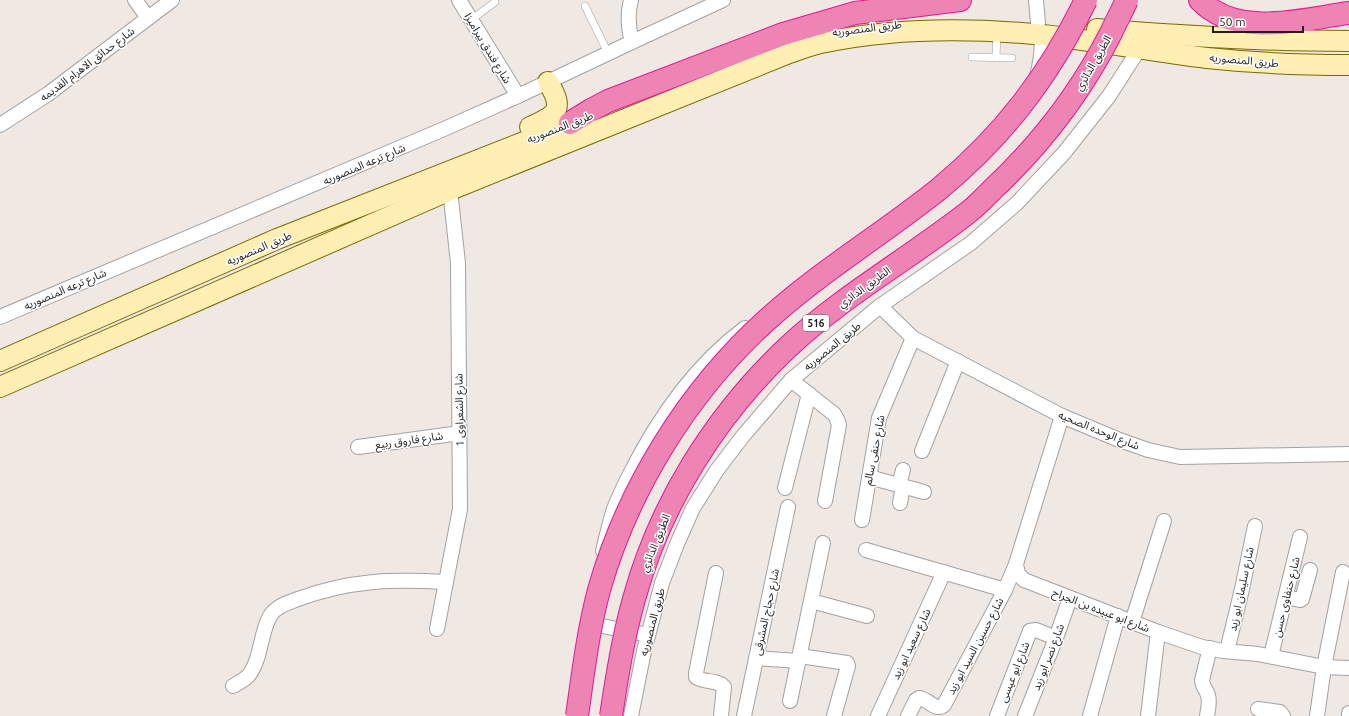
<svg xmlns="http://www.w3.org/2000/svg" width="1349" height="716" font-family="Ubuntu,'Noto Sans Arabic',sans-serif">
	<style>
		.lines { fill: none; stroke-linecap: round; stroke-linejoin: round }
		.lane-casing { stroke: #a2a2a2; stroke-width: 8 }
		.street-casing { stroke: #a2a2a2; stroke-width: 16 }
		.secondary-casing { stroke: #7a6800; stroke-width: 22 }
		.highway-casing { stroke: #e91594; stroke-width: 24 }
		.lane { stroke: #fff; stroke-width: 7 }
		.street { stroke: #fff; stroke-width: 14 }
		.secondary { stroke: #ffefb2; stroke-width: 20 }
		.highway { stroke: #ee84b3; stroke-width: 22 }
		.highway-bridge-casing { stroke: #e91594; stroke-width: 24; stroke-linecap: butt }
		.highway-bridge { stroke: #ee84b3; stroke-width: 22 }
		.labels { text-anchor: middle; stroke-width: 3; stroke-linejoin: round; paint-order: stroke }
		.shield { fill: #fff; stroke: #626262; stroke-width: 1 }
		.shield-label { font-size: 10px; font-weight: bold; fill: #1e1e1e }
		.street-label { font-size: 11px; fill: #1e1e1e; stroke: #fff }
	</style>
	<rect width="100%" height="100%" fill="#f0e8e3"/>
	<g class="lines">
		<defs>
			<g id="lane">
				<path d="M585 6 608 53"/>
				<path d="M471 20 495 2"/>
				<path d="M972 57 1012 58"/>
				<path d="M996 58 997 32"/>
			</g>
			<g id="street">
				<path d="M135 0 148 18"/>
				<path d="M459 0 518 96"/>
				<path d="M631 0C627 15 628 27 632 42"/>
				<path d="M1036 0 1038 23"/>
				<path d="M1037 76C1041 62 1042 49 1042 35"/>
				<path d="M0 125 48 94 172 0"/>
				<path d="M880 306 913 338 1062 416 1117 439 1148 450 1180 457 1349 454"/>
				<path d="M0 317 444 129 518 96 632 42 723 0"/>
				<path d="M791 380 834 414 837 419 839 425 825 501"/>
				<path d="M1062 416 1016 564 1018 574 1024 580 1158 632 1202 647 1223 651 1258 654 1324 667 1349 668"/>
				<path d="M358 447 460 433"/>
				<path d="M922 451 958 361"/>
				<path d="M869 477 924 492"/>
				<path d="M899 485 903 470"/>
				<path d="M785 488 809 394"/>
				<path d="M900 503 903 486"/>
				<path d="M862 520 879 418 913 338"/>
				<path d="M866 550 1005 590"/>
				<path d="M603 551C606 538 609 525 613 512 617 500 623 488 629 476 657 420 694 366 745 328"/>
				<path d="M716 573 696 673V677C704 683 717 679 724 687L721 716"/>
				<path d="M1286 597 1300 600 1302 599 1310 570"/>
				<path d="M811 601 867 616"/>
				<path d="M1132 622 1164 521"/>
				<path d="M597 625 648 635"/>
				<path d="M437 629 460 509 458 263 450 190"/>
				<path d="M1227 651 1242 589 1255 526"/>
				<path d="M800 656 847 663 848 666 834 716"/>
				<path d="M1271 656 1300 537"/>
				<path d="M756 658 799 661"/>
				<path d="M233 686C238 683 244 680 248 676 261 661 260 634 270 616 276 606 288 603 298 599 350 580 392 579 446 582"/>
				<path d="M790 701 823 543"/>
				<path d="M1258 709 1280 712 1283 716"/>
				<path d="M631 716 644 651 662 583 677 544 693 508 717 470 743 436 791 380 880 306 971 243 1017 203 1064 153 1109 96 1143 43"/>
				<path d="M744 716 788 507"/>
				<path d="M878 716 944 572"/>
				<path d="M908 716 916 700 919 698C929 699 935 712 944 705L1005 590 1016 564"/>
				<path d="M997 716 1030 631 1036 630 1056 638"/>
				<path d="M1025 716 1056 638 1070 598"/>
				<path d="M1090 716 1118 616"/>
				<path d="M1148 716 1158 632"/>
				<path d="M1207 716C1208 710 1210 702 1208 695 1206 689 1202 686 1202 680L1210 648"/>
				<path d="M1317 716 1324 667 1343 572"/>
				<path d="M1349 716V713"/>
			</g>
			<g id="secondary">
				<path d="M1097 29C1181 36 1265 41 1349 41"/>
				<path d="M530 127C557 115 565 110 548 82"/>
				<path d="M0 361 277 239 585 118"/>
				<path d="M0 387 450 190 789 53C801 49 814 44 826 42 894 28 965 28 1034 34 1092 40 1150 51 1207 58 1254 63 1302 65 1349 65"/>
			</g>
			<g id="highway">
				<path d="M1200 0C1237 39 1303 19 1349 13"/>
				<path d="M570 123 591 110 608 101 783 34 855 13 960 0"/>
			</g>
		</defs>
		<use href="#lane" class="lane-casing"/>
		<use href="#street" class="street-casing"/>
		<use href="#secondary" class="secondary-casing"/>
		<use href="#highway" class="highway-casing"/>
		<use href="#lane" class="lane"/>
		<use href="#street" class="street"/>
		<use href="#secondary" class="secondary"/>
		<use href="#highway" class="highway"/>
		<defs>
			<g id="highway-bridge">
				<path d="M577 716C583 674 588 631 599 590 628 488 689 390 768 319 821 271 883 234 939 189 1004 135 1049 76 1086 0"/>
				<path d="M611 716C617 677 623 638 634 599 660 504 715 416 787 348 841 297 907 260 966 214 976 207 984 198 993 189 1041 144 1081 92 1111 33 1116 22 1122 11 1127 0"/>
			</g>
		</defs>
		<use href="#highway-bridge" class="highway-bridge-casing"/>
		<use href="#highway-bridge" class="highway-bridge"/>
	</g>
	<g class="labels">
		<rect class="shield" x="803" y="315" width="26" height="16" rx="3"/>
		<g class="shield-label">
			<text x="816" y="327">516</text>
		</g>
		<g class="street-label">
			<text transform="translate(867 28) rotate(-7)" y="4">طريق المنصوريه</text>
			<text transform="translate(488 48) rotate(59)" y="4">شارع فندق بيراميزا</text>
			<text transform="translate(1244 60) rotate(5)" y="4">طريق المنصوريه</text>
			<text transform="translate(1093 63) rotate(-60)" y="4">الطريق الدائري</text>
			<text transform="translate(87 64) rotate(-37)" y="4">شارع حدائق الاهرام القديمه</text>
			<text transform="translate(560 127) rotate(-21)" y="4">طريق المنصوريه</text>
			<text transform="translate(364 164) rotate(-23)" y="4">شارع ترعه المنصوريه</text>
			<text transform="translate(259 248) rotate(-23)" y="4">طريق المنصوريه</text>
			<text transform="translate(864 287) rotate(-36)" y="4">الطريق الدائري</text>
			<text transform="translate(65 289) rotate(-23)" y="4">شارع ترعه المنصوريه</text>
			<text transform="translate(832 346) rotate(-39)" y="4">طريق المنصوريه</text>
			<text transform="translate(459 410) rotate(-91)" y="4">شارع الشعراوى 1</text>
			<text transform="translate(1099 430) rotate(22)" y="4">شارع الوحده الصحيه</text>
			<text transform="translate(409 440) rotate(-8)" y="4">شارع فاروق ربيع</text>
			<text transform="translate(874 450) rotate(-79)" y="4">شارع حنفى سالم</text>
			<text transform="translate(655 543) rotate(-68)" y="4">الطريق الدائري</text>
			<text transform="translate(1241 589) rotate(-78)" y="4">شارع سليمان ابو زيد</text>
			<text transform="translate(1286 597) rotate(-76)" y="4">شارع حنفاوى حسن</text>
			<text transform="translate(1101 610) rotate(21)" y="4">شارع ابو عبيده بن الجراح</text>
			<text transform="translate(766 612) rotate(-78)" y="4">شارع حجاج المشرقى</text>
			<text transform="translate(652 622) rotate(-75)" y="4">طريق المنصوريه</text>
			<text transform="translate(911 644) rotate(-65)" y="4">شارع سعيد ابو زيد</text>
			<text transform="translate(975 646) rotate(-62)" y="4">شارع حسين السيد ابو زيد</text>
			<text transform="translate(1048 657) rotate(-69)" y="4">شارع نصر ابو زيد</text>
			<text transform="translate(1014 672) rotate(-68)" y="4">شارع ابو عيسى</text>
		</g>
	</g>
	<path d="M1213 26v6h90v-6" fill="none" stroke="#1e1e1e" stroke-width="2"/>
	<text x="1219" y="26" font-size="12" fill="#1e1e1e" stroke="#ffffff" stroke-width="3" paint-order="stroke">50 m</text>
</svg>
